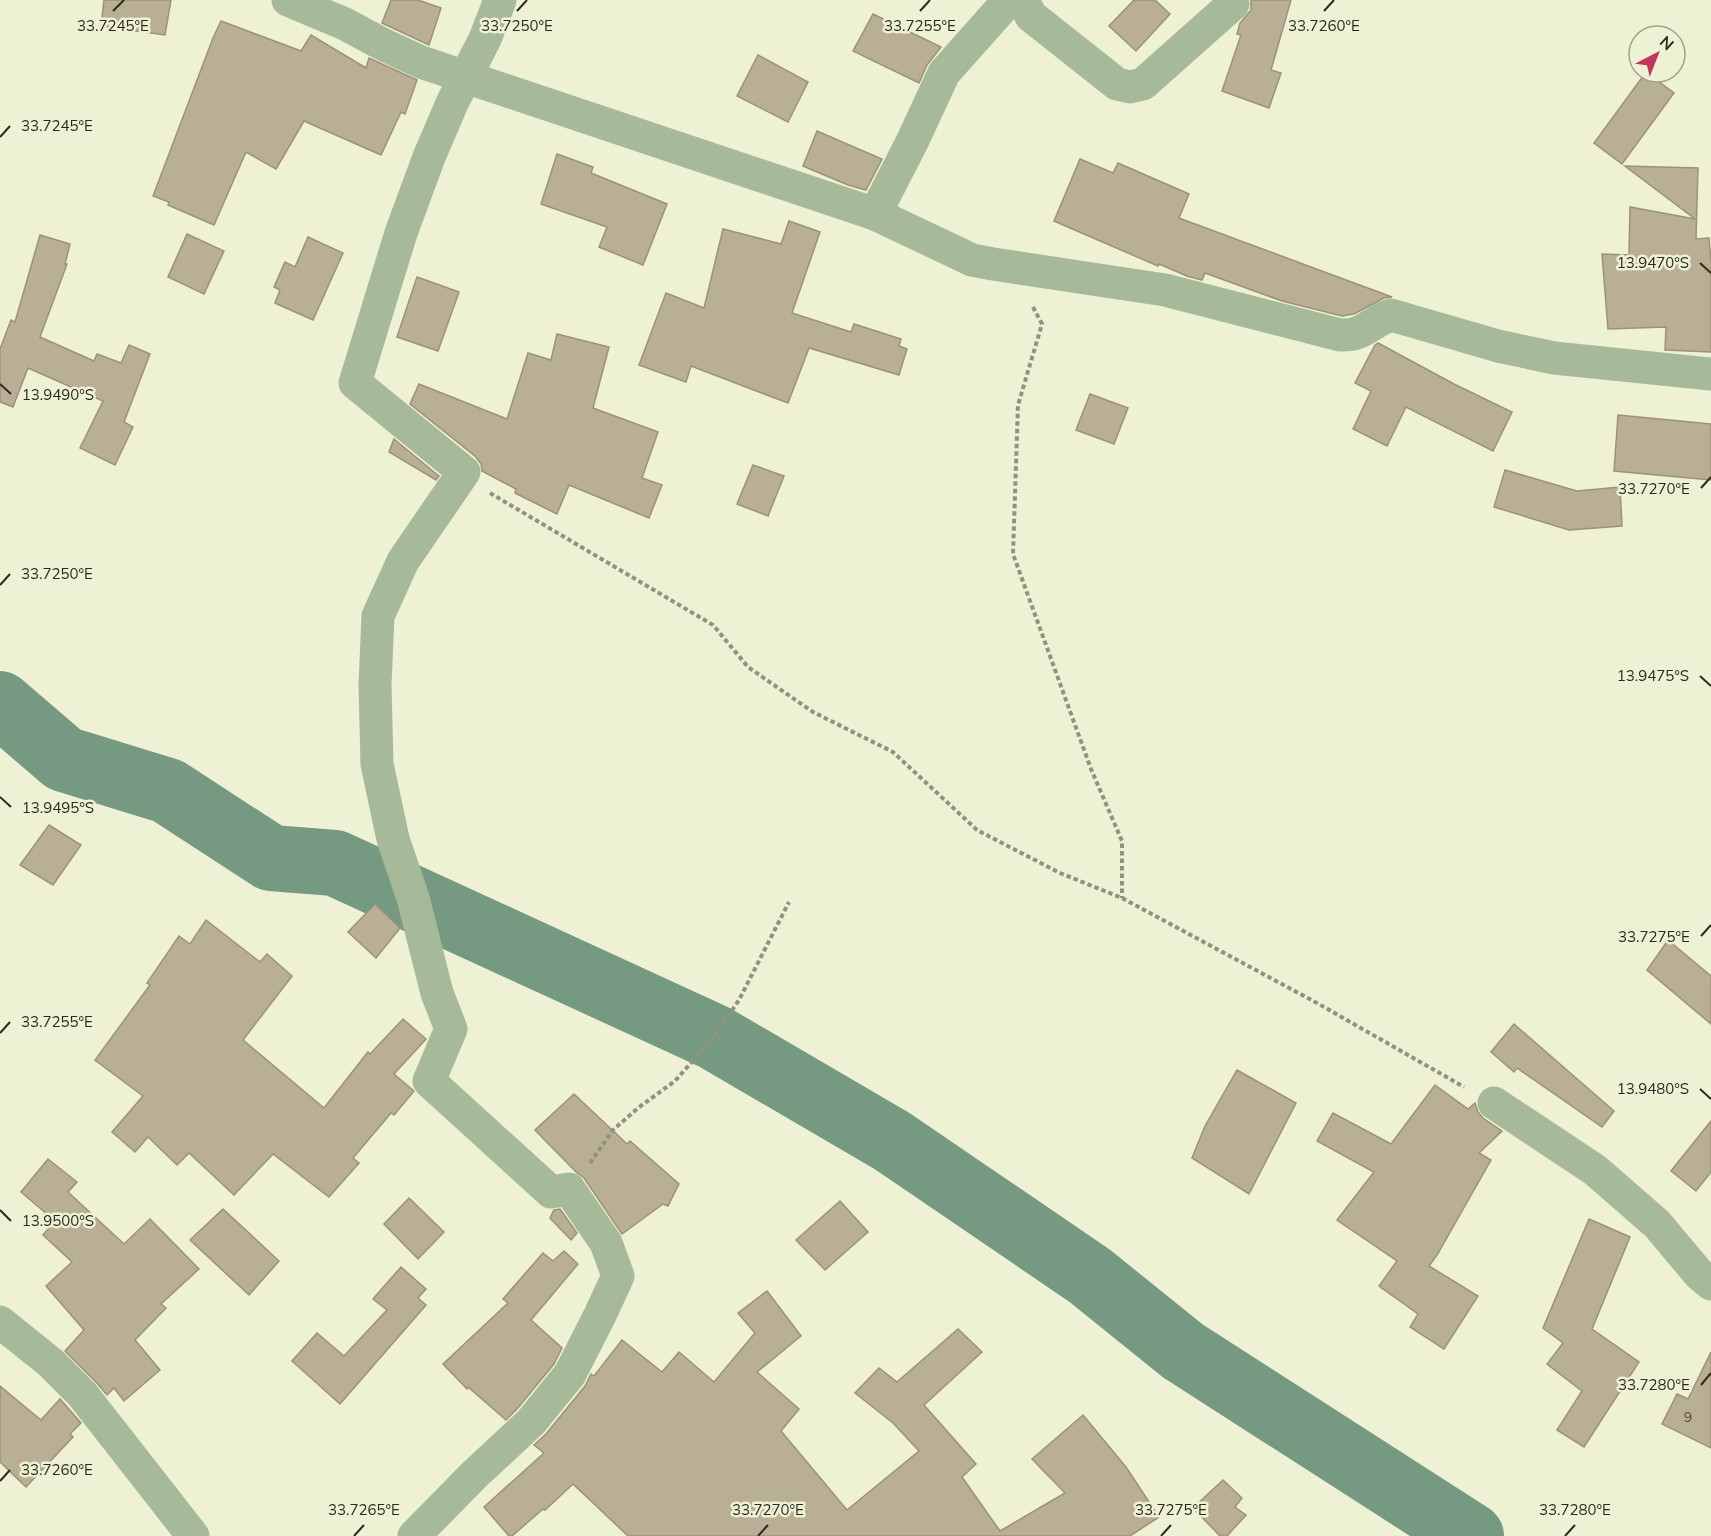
<svg xmlns="http://www.w3.org/2000/svg" width="1711" height="1536" font-family="Mulish,sans-serif">
	<style>
		.lines { fill: none; stroke-linecap: round; stroke-linejoin: round }
		.river { stroke: #769a81; stroke-width: 66 }
		.building { fill: #b9af94; stroke: #9b9277; stroke-width: 1.5 }
		.path { stroke: #91937e; stroke-width: 4; stroke-dasharray: 4.5 3; stroke-linecap: butt }
		.minor { stroke: #a6ba99; stroke-width: 33 }
		.ticks { fill: none; stroke: #2a2b20; stroke-width: 2 }
		.labels { text-anchor: middle; stroke-width: 5; stroke-linejoin: round; paint-order: stroke }
		.number-label { font-size: 14px; fill: #4e4c3d }
		.ticks-label { font-size: 15px; text-anchor: middle; fill: #2a2b20; stroke: #eef1d3; stroke-width: 5; stroke-linejoin: round; paint-order: stroke }
	</style>
	<rect width="100%" height="100%" fill="#eef1d3"/>
	<g class="lines">
		<path class="river" d="M0 704 64 759 168 791 271 858 335 863 714 1037 892 1141 1090 1276 1183 1351 1471 1536"/>
	</g>
	<g class="building">
		<path d="M104 0H171L165 35 101 26Z"/>
		<path d="M391 0H418L441 8 429 45 382 23Z"/>
		<path d="M1134 0H1155L1170 14 1136 51 1109 26Z"/>
		<path d="M1251 0H1291L1271 70 1281 73 1269 108 1222 91 1241 35 1237 34 1240 23 1251 10Z"/>
		<path d="M873 14 941 47 927 65 919 83 853 51Z"/>
		<path d="M221 21 301 51 311 35 366 68 369 58 417 80 405 114 401 112 381 155 304 121 276 169 246 152 214 225 168 205 169 202 153 196 213 38Z"/>
		<path d="M758 55 808 82 788 122 737 96Z"/>
		<path d="M1646 72 1674 93 1622 164 1594 143Z"/>
		<path d="M817 131 882 159 866 190 848 185 803 166Z"/>
		<path d="M557 154 593 167 591 173 667 204 643 265 599 247 607 227 541 204Z"/>
		<path d="M1080 159 1113 173 1118 163 1189 194 1179 218 1392 297 1384 298 1354 314 1342 316 1282 301 1205 273 1202 280 1187 276 1159 264 1158 266 1054 221Z"/>
		<path d="M1625 166 1698 168 1696 239 1709 238 1711 262V352L1665 350 1666 327 1608 329 1602 254 1629 255 1630 207 1695 219Z"/>
		<path d="M789 221 820 232 792 313 851 332 854 324 901 339 899 346 907 349 899 375 809 348 788 403 691 366 686 382 639 365 666 293 704 308 723 229 781 244Z"/>
		<path d="M187 234 224 251 204 294 168 277Z"/>
		<path d="M40 235 70 244 65 264H67L40 337 94 361 97 354 121 363 129 345 150 354 124 422 133 427 115 465 80 448 103 401 28 368 13 407 0 402V349L11 320 15 322Z"/>
		<path d="M308 237 343 253 313 320 275 303 280 290 274 287 285 262 295 267Z"/>
		<path d="M417 277 459 292 438 351 397 337Z"/>
		<path d="M557 334 609 347 593 408 658 432 642 478 662 485 649 518 569 485 557 514 515 493 516 489 482 471 481 464 476 457 410 404 419 384 507 419 528 353 551 360Z"/>
		<path d="M1378 343 1454 384 1512 412 1493 451 1406 407 1387 446 1353 429 1371 391 1355 383 1375 345Z"/>
		<path d="M1090 394 1128 408 1114 444 1076 430Z"/>
		<path d="M1618 415 1711 424V480L1614 471Z"/>
		<path d="M394 439 439 476 436 480 389 452Z"/>
		<path d="M753 465 784 476 768 516 737 504Z"/>
		<path d="M1505 470 1577 491 1620 487 1622 526 1569 530 1494 507Z"/>
		<path d="M49 825 81 845 53 885 20 865Z"/>
		<path d="M375 904 400 928 376 958 348 932Z"/>
		<path d="M206 920 260 962 267 954 292 976 243 1040 324 1108 368 1052 370 1054 403 1019 426 1039 394 1074 414 1091 394 1115 391 1113 353 1158 359 1163 329 1197 273 1154 234 1195 189 1153 177 1165 148 1137 135 1152 112 1132 143 1096 95 1060 150 985 147 983 179 936 190 944Z"/>
		<path d="M1668 940 1711 976V1024L1647 970Z"/>
		<path d="M1514 1024 1614 1111 1602 1127 1517 1068 1514 1072 1491 1052Z"/>
		<path d="M1237 1070 1296 1103 1249 1194 1192 1158 1205 1126Z"/>
		<path d="M1435 1085 1468 1109 1475 1103 1478 1112 1483 1118 1502 1131 1479 1153 1491 1160 1437 1255 1429 1266 1478 1296 1444 1349 1410 1327 1418 1314 1379 1286 1397 1261 1337 1220 1374 1172 1317 1141 1333 1113 1391 1144Z"/>
		<path d="M574 1094 627 1144 630 1141 679 1184 668 1206 663 1204 622 1234 584 1178 576 1172 535 1130Z"/>
		<path d="M1711 1121V1172L1696 1191 1671 1171Z"/>
		<path d="M48 1159 77 1182 68 1192 124 1244 150 1219 199 1269 161 1304 166 1308 135 1340 160 1370 124 1401 114 1388 107 1395 95 1381 65 1351 84 1330 46 1286 72 1262 43 1235 55 1221 21 1192Z"/>
		<path d="M409 1198 444 1232 418 1259 384 1224Z"/>
		<path d="M840 1201 868 1232 825 1270 796 1240Z"/>
		<path d="M223 1209 279 1261 249 1295 190 1240Z"/>
		<path d="M560 1209 577 1233 571 1240 550 1218 554 1210Z"/>
		<path d="M1589 1219 1630 1237 1592 1329 1639 1362 1584 1447 1557 1430 1582 1391 1547 1364 1563 1343 1543 1328Z"/>
		<path d="M564 1251 578 1264 531 1320 562 1348 554 1364 517 1409 506 1420 468 1387 467 1389 443 1364 508 1303 503 1299 543 1253 553 1261Z"/>
		<path d="M401 1267 426 1289 418 1298 426 1305 340 1404 292 1361 317 1333 344 1356 387 1310 373 1299Z"/>
		<path d="M767 1291 801 1336 757 1372 799 1409 781 1431 847 1510 919 1451 893 1423 855 1393 879 1368 897 1382 958 1329 982 1352 924 1405 976 1464 962 1477 1000 1531 1065 1493 1032 1459 1083 1415 1126 1467 1159 1517 1130 1536H628L573 1484 545 1510 543 1509 512 1536H509L484 1507 544 1453 534 1445 546 1434 585 1386 591 1374 594 1376 622 1340 662 1372 679 1352 714 1382 755 1333 738 1313Z"/>
		<path d="M1711 1352V1448L1662 1424 1677 1394 1688 1399Z"/>
		<path d="M0 1386 41 1420 60 1399 81 1423 70 1434 73 1437 26 1487 0 1462Z"/>
		<path d="M1223 1480 1242 1498 1235 1507 1246 1515 1227 1536H1220L1193 1508Z"/>
	</g>
	<g class="lines">
		<g class="path">
			<path d="M1033 307 1042 324 1018 405 1013 554 1091 769 1122 841V898"/>
			<path d="M490 493 713 625 748 667 813 712 893 752 977 830 1060 873 1122 898 1317 1003 1464 1087"/>
			<path d="M590 1163 613 1130 638 1108 675 1081 714 1037 739 1000 789 902"/>
		</g>
		<g class="minor">
			<path d="M288 0 345 24 382 44 421 62 875 214 972 260 993 264 1165 290 1340 335C1365 336 1370 322 1391 315L1498 346 1554 358 1711 374"/>
			<path d="M1023 0 1031 16 1117 84 1130 87 1143 84 1233 4"/>
			<path d="M875 214 912 142 944 73 1009 0"/>
			<path d="M1494 1103 1595 1170 1657 1224 1699 1274 1711 1284"/>
			<path d="M0 1322 51 1363 82 1394 193 1536"/>
			<path d="M414 1536 474 1475 531 1422 570 1374 600 1315 618 1276 606 1243 569 1189 551 1192 429 1081 451 1029 437 993 413 898 393 839 377 764 375 685 378 616 403 561 464 472 355 383 401 233 429 157 453 101 485 39 500 0"/>
		</g>
	</g>
	<path class="ticks" d="M113 11 124 0M517 11 527 0M920 11 930 0M1324 11 1334 0M0 137 10 126M1700 263 1711 273M0 384 11 394M1701 488 1711 477M0 585 10 574M1700 676 1711 686M0 797 11 807M1701 936 1711 925M0 1033 10 1022M1700 1089 1711 1099M0 1210 11 1221M1701 1385 1711 1373M0 1481 10 1470M354 1536 364 1525M758 1536 768 1525M1161 1536 1171 1525M1565 1536 1575 1525"/>
	<g class="labels">
		<g class="number-label">
			<text x="1688" y="1422">9</text>
		</g>
	</g>
	<g class="ticks-label">
		<text x="113" y="31">33.7245°E</text>
		<text x="517" y="31">33.7250°E</text>
		<text x="920" y="31">33.7255°E</text>
		<text x="1324" y="31">33.7260°E</text>
		<text x="57" y="131">33.7245°E</text>
		<text x="1653" y="268">13.9470°S</text>
		<text x="58" y="400">13.9490°S</text>
		<text x="1654" y="494">33.7270°E</text>
		<text x="57" y="579">33.7250°E</text>
		<text x="1653" y="681">13.9475°S</text>
		<text x="58" y="813">13.9495°S</text>
		<text x="1654" y="942">33.7275°E</text>
		<text x="57" y="1027">33.7255°E</text>
		<text x="1653" y="1094">13.9480°S</text>
		<text x="58" y="1226">13.9500°S</text>
		<text x="1654" y="1390">33.7280°E</text>
		<text x="57" y="1475">33.7260°E</text>
		<text x="364" y="1515">33.7265°E</text>
		<text x="768" y="1515">33.7270°E</text>
		<text x="1171" y="1515">33.7275°E</text>
		<text x="1575" y="1515">33.7280°E</text>
	</g>
	<g transform="translate(1657 54) rotate(42)"><circle r="28" fill="#eef1d3" stroke="#a0a28b" stroke-width="1.5"/>
	<path d="M0-4.5L10 22L0 15L-10 22Z" fill="#c4355c"/>
	<text y="-9" font-size="16" font-weight="bold" text-anchor="middle" fill="#2a2b20">N</text>
	</g>
</svg>
